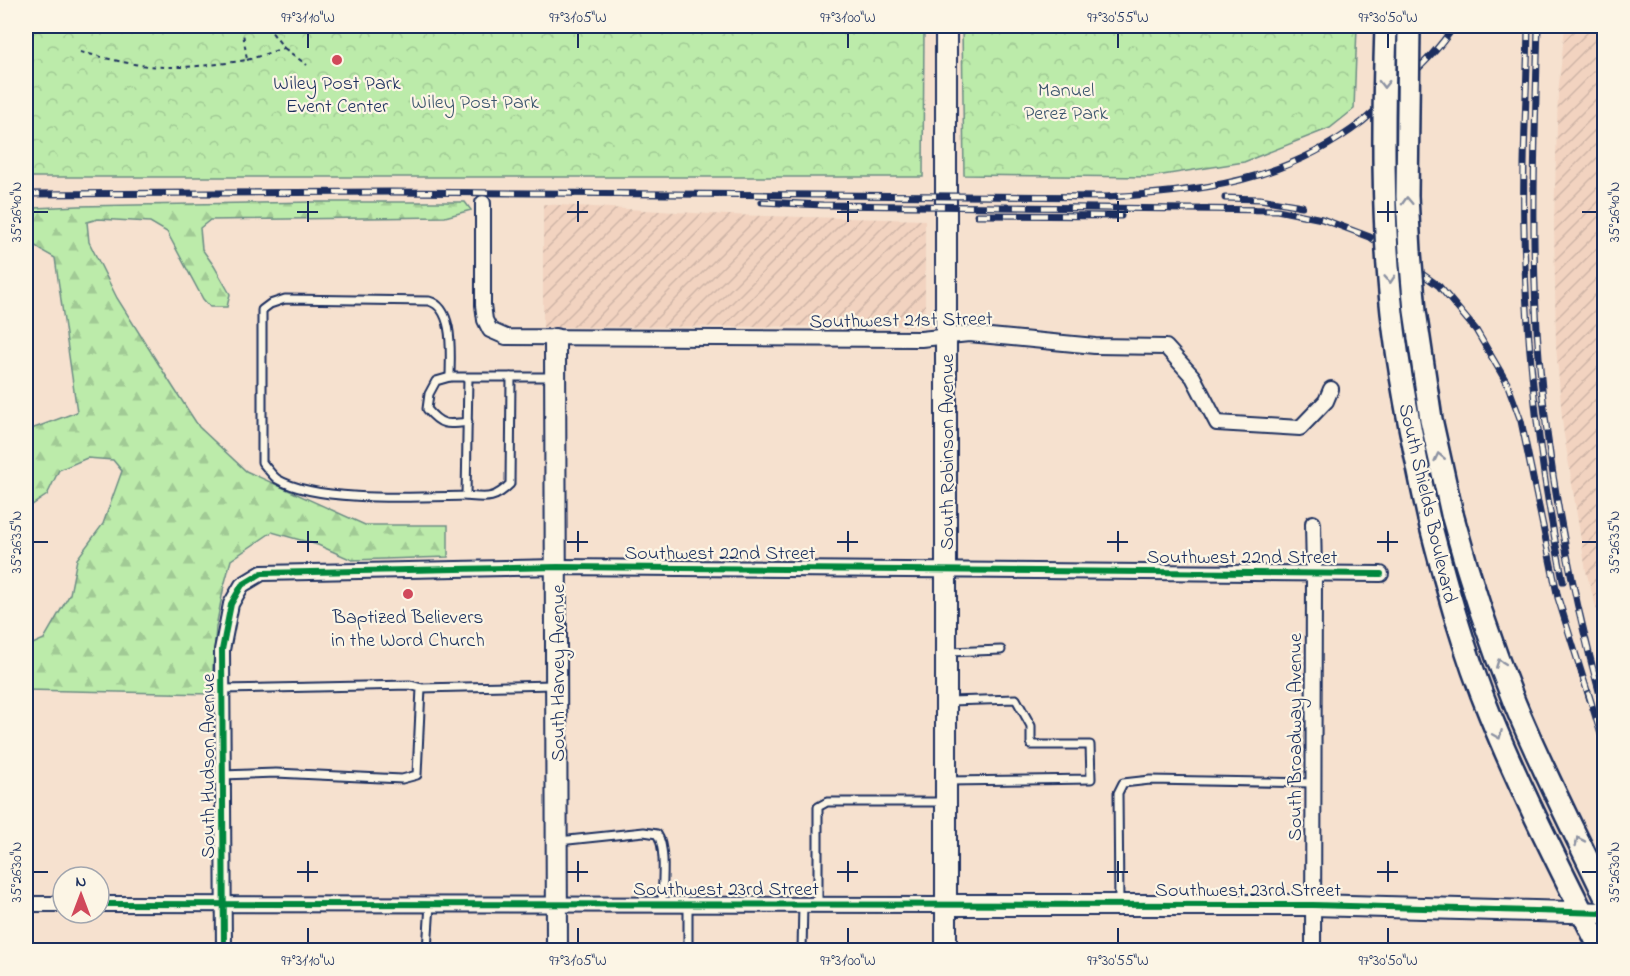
<svg xmlns="http://www.w3.org/2000/svg" width="1630" height="976" font-family="'Indie Flower',sans-serif">
	<style>
		.industrial { fill: url(#industrial-furrows) }
		.forest { fill: url(#forest-firs); stroke: #6c8d84; stroke-width: 1.5 }
		.park { fill: url(#park-crowns); stroke: #6c8d84; stroke-width: 1.5 }
		.lines { fill: none; stroke-linecap: round; stroke-linejoin: round }
		.lane-casing { stroke: #1b2f5e; stroke-width: 11 }
		.street-casing { stroke: #1b2f5e; stroke-width: 18 }
		.secondary-casing { stroke: #1b2f5e; stroke-width: 24 }
		.primary-casing { stroke: #1b2f5e; stroke-width: 26 }
		.path { stroke: #1b2f5e; stroke-width: 2; stroke-dasharray: 4.5 4.5; stroke-linecap: butt }
		.lane { stroke: #fcf5e5; stroke-width: 7 }
		.street { stroke: #fcf5e5; stroke-width: 14 }
		.secondary { stroke: #fcf5e5; stroke-width: 20 }
		.primary { stroke: #fcf5e5; stroke-width: 21 }
		.rail-casing { stroke: #1b2f5e; stroke-width: 7 }
		.rail { stroke: #fcf5e5; stroke-width: 4.5; stroke-dasharray: 14; stroke-linecap: butt }
		.primary-bridge-casing { stroke: #1b2f5e; stroke-width: 26; stroke-linecap: butt }
		.primary-bridge { stroke: #fcf5e5; stroke-width: 21 }
		.cycleway-casing { stroke: #fcf5e5; stroke-width: 10 }
		.cycleway { stroke: #00873e; stroke-width: 6 }
		.oneway { stroke: #8c92a2 }
		.ticks { fill: none; stroke: #1b2f5e; stroke-width: 2 }
		.poi-dot { fill: #d1495b; stroke: #fcf5e5; stroke-width: 2 }
		.labels { text-anchor: middle; stroke-width: 4.5; stroke-linejoin: round; paint-order: stroke }
		.poi-label { font-size: 20px; fill: #1b2f5e; stroke: #fcf5e5 }
		.park-label { font-size: 20px; fill: #3b556d; stroke: #fcf5e5 }
		.street-label { font-size: 20px; fill: #1b2f5e; stroke: #fcf5e5 }
		.neatline { fill: none; stroke: #1b2f5e; stroke-width: 2 }
		.ticks-label { font-size: 15px; text-anchor: middle; fill: #1b2f5e }
	</style>
	<defs>
		<pattern id="industrial-furrows" width="10" height="10" patternUnits="userSpaceOnUse" patternTransform="scale(1.5)"><rect width="10" height="10" fill="#f2d3c0"/><path d="M-1 1l2-2M0 10L10 0M9 11l2-2" fill="none" stroke="#cfb5a7"/></pattern>
		<pattern id="forest-firs" width="22" height="20" patternUnits="userSpaceOnUse" patternTransform="scale(1.5)"><rect width="22" height="20" fill="#bcebaa"/><path d="M5 1l3.5 6h-7zM16 11l3.5 6h-7z" fill="#a1ca95"/></pattern>
		<pattern id="park-crowns" width="20" height="18" patternUnits="userSpaceOnUse" patternTransform="scale(1.5)"><rect width="20" height="18" fill="#bcebaa"/><path d="M2 6a3 3 0 1 1 6 0M12 15a3 3 0 1 1 6 0" fill="none" stroke="#a1ca95"/></pattern>
	</defs>
	<rect width="100%" height="100%" fill="#f6e1cf"/>
	<filter id="ink" filterUnits="userSpaceOnUse"><feTurbulence type="fractalNoise" baseFrequency=".0167" numOctaves="2"/><feDisplacementMap in="SourceGraphic" scale="12" xChannelSelector="R" yChannelSelector="G"/><feConvolveMatrix kernelMatrix="1 2 1 2 8 2 1 2 1" color-interpolation-filters="sRGB"/></filter>
	<g filter="url(#ink)">
		<g class="industrial">
			<path d="M1565 26H1604V637L1586 571 1563 428 1556 346 1554 221 1558 94Z"/>
			<path d="M543 204 727 215 925 220V318L922 325 911 326 543 327Z"/>
		</g>
		<path class="forest" d="M313 202H465L471 210 445 217 210 220 200 228 202 249 214 266 230 294 227 307H210L203 299 167 232 150 222 98 219 87 222 89 242 117 298 173 387 199 427 246 471 365 525H448V557L352 560 318 545 272 532 231 560 224 586 216 627 211 694 26 690V647L44 639 70 594 77 559 103 524 122 471 113 460 87 458 59 470 47 495 26 509V431L77 412 55 258C29 244 25 241 26 211L34 208 79 206Z"/>
		<g class="park">
			<path d="M26 26H924L923 177H26Z"/>
			<path d="M962 26H1357L1354 109 1330 128 1244 162 1150 177 964 175Z"/>
		</g>
		<g class="lines">
			<defs>
				<g id="lane">
					<path d="M450 377 436 381 429 394 427 409C441 426 447 425 468 422"/>
					<path d="M468 377H450C450 355 455 308 429 301L285 299 270 304 262 310V462C266 467 272 475 277 479 317 503 418 497 466 496L468 377H553"/>
					<path d="M466 496C487 498 494 500 510 484L511 377"/>
					<path d="M949 652 1001 650"/>
					<path d="M421 688 553 685"/>
					<path d="M223 689 410 685 421 688 417 775 402 779 276 773 223 775"/>
					<path d="M946 781 1091 779 1090 745H1031V726L1016 699 949 701"/>
					<path d="M559 841 644 832 657 834C667 848 662 887 662 905"/>
					<path d="M1119 903 1118 793 1123 783 1150 780 1313 783"/>
					<path d="M688 905V950"/>
					<path d="M818 905V807L827 802H944"/>
					<path d="M427 950 430 904"/>
					<path d="M802 950 803 905"/>
				</g>
				<g id="street">
					<path d="M483 203V305L485 320 490 330 506 337 921 339 969 334 1095 346 1166 347 1193 377 1217 423 1300 428 1326 401 1331 389"/>
					<path d="M1313 523 1314 572 1313 950"/>
					<path d="M26 904H63"/>
					<path d="M99 904 946 905"/>
					<path d="M224 950 222 650 231 604 242 585 262 573 557 567 1381 574"/>
				</g>
				<g id="secondary">
					<path d="M555 339 557 950"/>
					<path d="M946 905H1313L1604 913"/>
					<path d="M946 950V26"/>
				</g>
				<g id="primary">
					<path d="M1452 514C1469 578 1490 642 1515 704 1542 769 1574 831 1604 894"/>
					<path d="M1429 519C1446 585 1464 652 1490 715 1523 796 1563 873 1601 950"/>
				</g>
			</defs>
			<use href="#lane" class="lane-casing"/>
			<use href="#street" class="street-casing"/>
			<use href="#secondary" class="secondary-casing"/>
			<use href="#primary" class="primary-casing"/>
			<g class="path">
				<path d="M284 48 307 65"/>
				<path d="M80 52C103 57 126 64 149 66 182 69 214 65 247 60L242 26"/>
				<path d="M247 60 284 48 267 26"/>
			</g>
			<use href="#lane" class="lane"/>
			<use href="#street" class="street"/>
			<use href="#secondary" class="secondary"/>
			<use href="#primary" class="primary"/>
			<defs>
				<g id="rail">
					<path d="M1528 26C1527 93 1522 162 1524 230 1526 348 1539 465 1563 581"/>
					<path d="M1538 26C1535 136 1530 247 1539 357 1549 477 1572 595 1604 710"/>
					<path d="M26 194 390 192 1107 197C1202 191 1284 182 1362 122 1374 112 1385 101 1396 90 1417 70 1438 51 1454 26"/>
					<path d="M1225 198 1260 199 1302 206"/>
					<path d="M762 202 823 205 1277 210 1322 219 1370 237 1439 286 1476 330 1507 383 1521 421 1558 598 1590 700"/>
					<path d="M977 215 1121 216"/>
					<path d="M1588 692 1604 744"/>
				</g>
			</defs>
			<use href="#rail" class="rail-casing"/>
			<use href="#rail" class="rail"/>
			<defs>
				<g id="primary-bridge">
					<path d="M1386 26C1383 121 1382 218 1392 313 1400 383 1414 451 1429 519"/>
					<path d="M1409 26 1407 196 1410 252 1415 311 1431 419 1452 514"/>
				</g>
			</defs>
			<use href="#primary-bridge" class="primary-bridge-casing"/>
			<use href="#primary-bridge" class="primary-bridge"/>
			<defs>
				<g id="cycleway">
					<path d="M99 904 1313 905 1604 913"/>
					<path d="M224 950 222 650 231 604 242 585 262 573 557 567 1381 574"/>
				</g>
			</defs>
			<use href="#cycleway" class="cycleway-casing"/>
			<use href="#cycleway" class="cycleway"/>
		</g>
		<defs><path id="oneway-chevron" d="M-2-3.5L2.5 0L-2 3.5" fill="none" stroke-width="1.6" stroke-linecap="round" stroke-linejoin="round" transform="scale(1.5)"/></defs>
		<g class="oneway">
			<use href="#oneway-chevron" transform="translate(1384 84) rotate(91)"/>
			<use href="#oneway-chevron" transform="translate(1407 201) rotate(-92)"/>
			<use href="#oneway-chevron" transform="translate(1390 279) rotate(86)"/>
			<use href="#oneway-chevron" transform="translate(1439 457) rotate(-103)"/>
			<use href="#oneway-chevron" transform="translate(1500 663) rotate(-111)"/>
			<use href="#oneway-chevron" transform="translate(1498 735) rotate(67)"/>
			<use href="#oneway-chevron" transform="translate(1579 841) rotate(-116)"/>
		</g>
	</g>
	<path class="ticks" d="M308 33V48M578 33V48M848 33V48M1118 33V48M1388 33V48M308 201V222M578 201V222M848 201V222M1118 201V222M1388 201V222M33 212H48M297 212H318M567 212H588M837 212H858M1107 212H1128M1377 212H1398M1582 212H1597M308 531V552M578 531V552M848 531V552M1118 531V552M1388 531V552M33 542H48M297 542H318M567 542H588M837 542H858M1107 542H1128M1377 542H1398M1582 542H1597M308 861V882M578 861V882M848 861V882M1118 861V882M1388 861V882M33 872H48M297 872H318M567 872H588M837 872H858M1107 872H1128M1377 872H1398M1582 872H1597M308 928V943M578 928V943M848 928V943M1118 928V943M1388 928V943"/>
	<g class="poi-dot">
		<circle cx="337" cy="60" r="6"/>
		<circle cx="408" cy="594" r="6"/>
	</g>
	<g class="labels">
		<g class="poi-label">
			<text x="337" y="89">Wiley Post Park<tspan x="337" dy="23">Event Center</tspan></text>
			<text x="408" y="623">Baptized Believers<tspan x="408" dy="23">in the Word Church</tspan></text>
		</g>
		<g class="park-label">
			<text x="1066" y="96">Manuel<tspan x="1066" dy="23">Perez Park</tspan></text>
			<text x="475" y="108">Wiley Post Park</text>
		</g>
		<g class="street-label">
			<text transform="translate(901 319) rotate(-1)" y="7">Southwest 21st Street</text>
			<text transform="translate(946 452) rotate(-90)" y="7">South Robinson Avenue</text>
			<text transform="translate(1429 503) rotate(77)" y="7">South Shields Boulevard</text>
			<text x="720" y="559">Southwest 22nd Street</text>
			<text x="1242" y="563">Southwest 22nd Street</text>
			<text transform="translate(557 673) rotate(-90)" y="7">South Harvey Avenue</text>
			<text transform="translate(1294 737) rotate(-90)" y="7">South Broadway Avenue</text>
			<text transform="translate(207 766) rotate(-90)" y="7">South Hudson Avenue</text>
			<text x="726" y="895">Southwest 23rd Street</text>
			<text x="1248" y="896">Southwest 23rd Street</text>
		</g>
	</g>
	<rect width="1630" height="976" fill="none" stroke="#fcf5e5" stroke-width="66"/>
	<g transform="translate(81 895)"><circle r="28" fill="#fcf5e5" stroke="#a2a6af" stroke-width="1.5"/>
	<path d="M0-4.5L10 22L0 15L-10 22Z" fill="#d1495b"/>
	<text y="-9" font-size="16" font-weight="bold" text-anchor="middle" fill="#1b2f5e">N</text>
	</g>
	<rect x="33" y="33" width="1564" height="910" class="neatline"/>
	<g class="ticks-label">
		<text x="308" y="22">97°31'10"W</text>
		<text x="578" y="22">97°31'05"W</text>
		<text x="848" y="22">97°31'00"W</text>
		<text x="1118" y="22">97°30'55"W</text>
		<text x="1388" y="22">97°30'50"W</text>
		<text transform="translate(16 212) rotate(-90)" y="5">35°26'40"N</text>
		<text transform="translate(1614 212) rotate(-90)" y="5">35°26'40"N</text>
		<text transform="translate(16 542) rotate(-90)" y="5">35°26'35"N</text>
		<text transform="translate(1614 542) rotate(-90)" y="5">35°26'35"N</text>
		<text transform="translate(16 872) rotate(-90)" y="5">35°26'30"N</text>
		<text transform="translate(1614 872) rotate(-90)" y="5">35°26'30"N</text>
		<text x="308" y="965">97°31'10"W</text>
		<text x="578" y="965">97°31'05"W</text>
		<text x="848" y="965">97°31'00"W</text>
		<text x="1118" y="965">97°30'55"W</text>
		<text x="1388" y="965">97°30'50"W</text>
	</g>
</svg>
